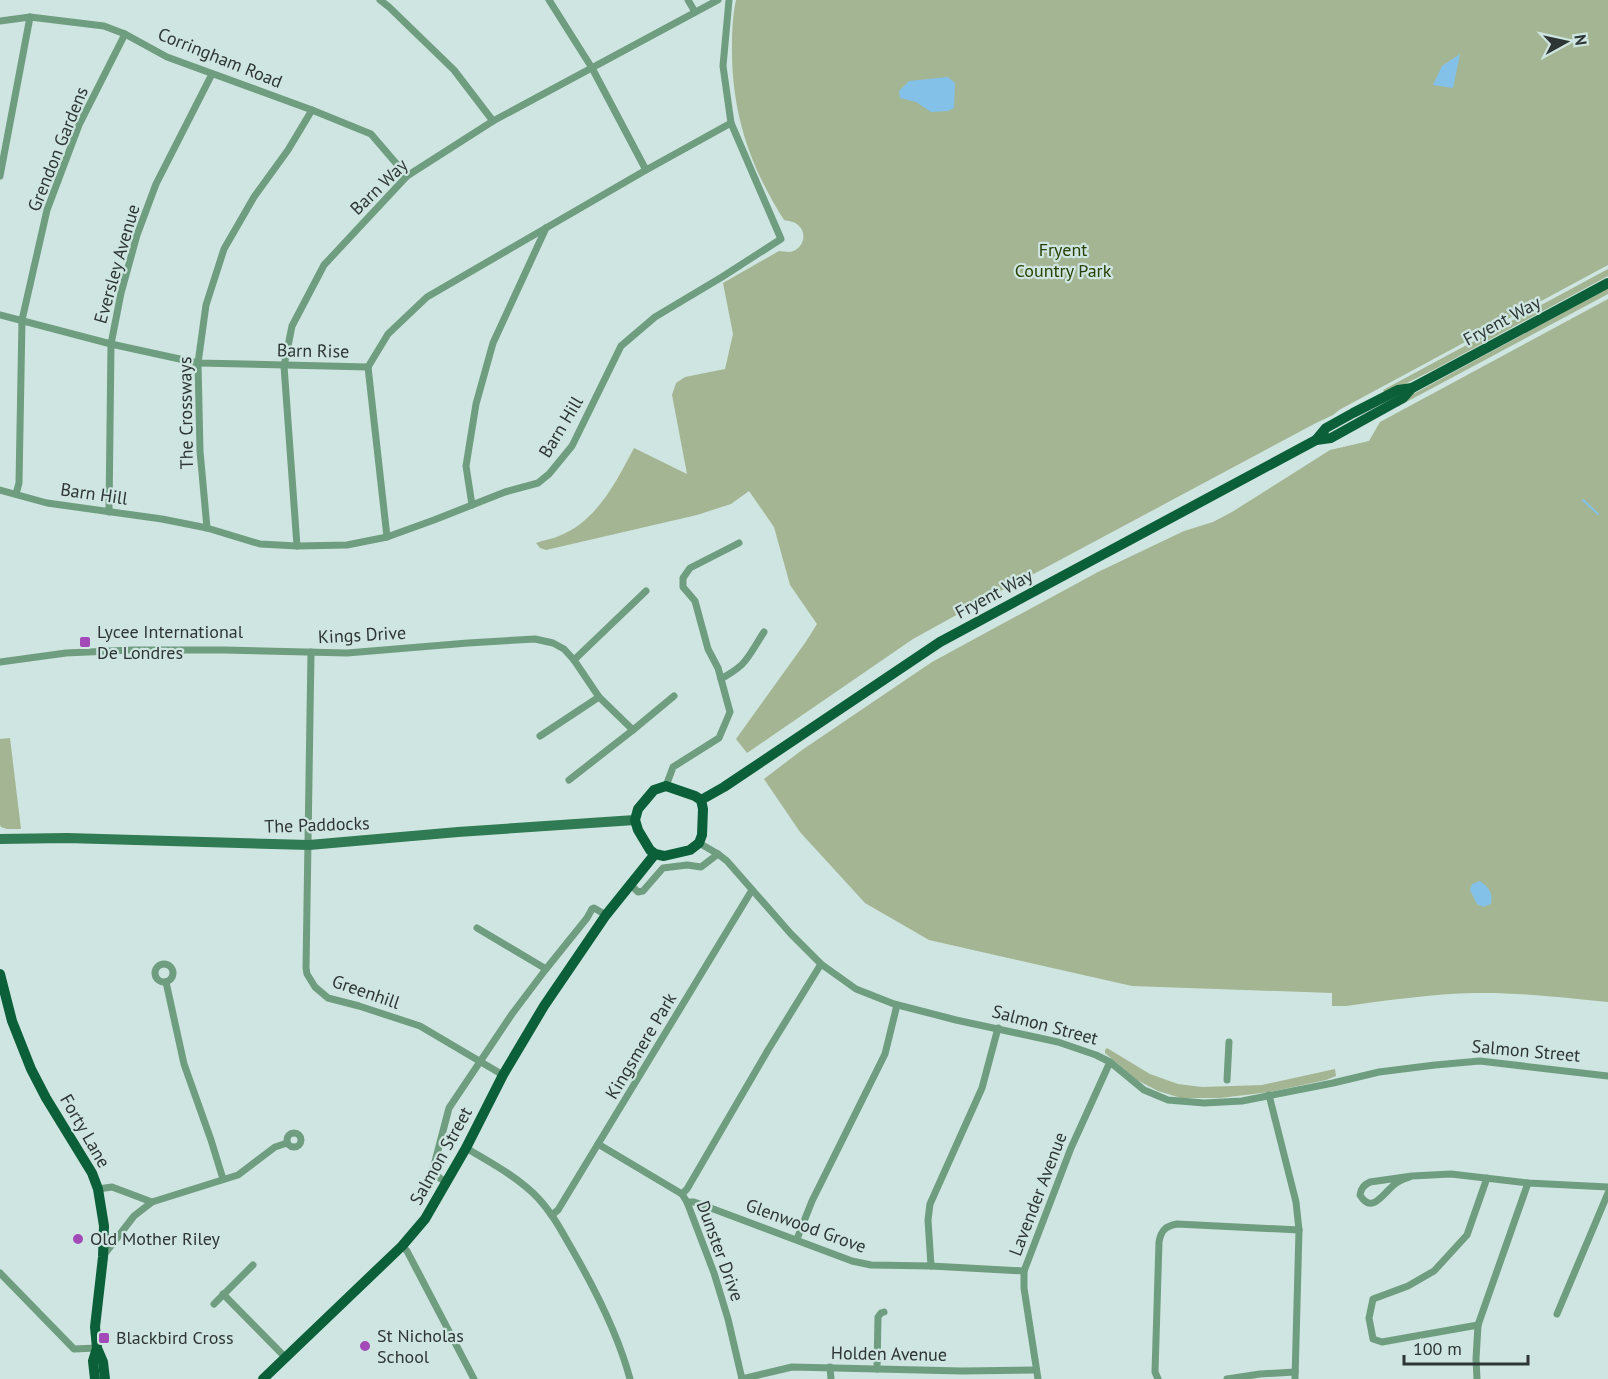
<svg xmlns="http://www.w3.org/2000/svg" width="1608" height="1379" font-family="'PT Sans',sans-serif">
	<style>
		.green { fill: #a4b593 }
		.water { fill: #84c1e9 }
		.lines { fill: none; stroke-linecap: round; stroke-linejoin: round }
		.stream { stroke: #84c1e9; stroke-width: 2 }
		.street { stroke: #6f9d80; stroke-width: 7 }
		.secondary { stroke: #307b53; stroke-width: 10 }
		.primary { stroke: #0b6039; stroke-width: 10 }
		.poi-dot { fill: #a24bb8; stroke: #cfe5e1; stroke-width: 2 }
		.labels { text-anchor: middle; stroke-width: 4.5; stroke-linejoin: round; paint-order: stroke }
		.street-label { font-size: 18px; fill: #2d3634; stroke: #cfe5e1 }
		.park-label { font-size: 18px; fill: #284000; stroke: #cfe5e1 }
		.poi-label { font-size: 18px; fill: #2d3634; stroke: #cfe5e1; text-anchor: start }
	</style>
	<rect width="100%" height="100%" fill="#cfe5e1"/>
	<g class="green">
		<path d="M736 0H1608V265L1339 410 1333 415 1316 423 1045 568 989 597 913 639 747 753 736 739 805 643 817 624 790 585 774 527 749 491 731 504 697 515 546 550 540 548 536 543C544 540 552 539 559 536 597 521 616 482 634 448L687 474 672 395 676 383 685 377 725 369 733 334 723 283 779 251C782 251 786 252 789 252 802 251 809 234 798 225 795 222 789 221 784 220 751 168 733 117 732 55 732 37 732 18 736 0Z"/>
		<path d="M1608 269V276L1437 368 1385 394 1383 390Z"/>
		<path d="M1608 288V294L1397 407 1395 404Z"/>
		<path d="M1608 299V1002C1564 998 1519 992 1475 993 1432 994 1389 1000 1346 1006H1332V993L1132 986 929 940 865 903 800 832 764 779 802 750 932 662 1098 572 1184 531 1213 522 1232 512 1330 450 1369 441 1380 422Z"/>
		<path d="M10 738 21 829H7L1 827 0 825V739Z"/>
		<path d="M1107 1048 1150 1074 1178 1084 1202 1087 1262 1085 1335 1069 1336 1076 1326 1080 1270 1092 1220 1098H1181L1158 1091 1137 1080 1105 1053V1050Z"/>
	</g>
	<g class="water">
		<path d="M1460 54 1453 88 1433 85 1442 66Z"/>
		<path d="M948 77 955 83 954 108 948 111 931 112 916 102 900 98 899 91 909 81Z"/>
		<path d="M1480 881C1489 888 1493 892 1491 904L1483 907 1477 904 1470 890 1472 884Z"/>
	</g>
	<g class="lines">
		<path class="stream" d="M1583 500 1598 514"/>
		<g class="street">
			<path d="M380 0 389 7 454 70 493 121"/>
			<path d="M549 0 592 68 646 170"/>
			<path d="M688 0 695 12"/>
			<path d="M0 21 30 17 104 26 125 34 167 57 312 110 371 134 407 176"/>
			<path d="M0 176 30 17"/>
			<path d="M0 315 111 344 198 363 368 367"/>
			<path d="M368 367 388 334 427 297 646 170 731 123"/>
			<path d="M368 367 387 537"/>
			<path d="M0 490 47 503 162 519 207 528 260 544 297 546 347 545 387 537 434 520 505 492 538 483 549 474 572 446 621 346 655 317 722 277 781 239 731 123 723 66 729 0"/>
			<path d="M16 494 19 483 22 320 47 210 79 125 125 34"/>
			<path d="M472 505 466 466 476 404 493 343 546 228"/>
			<path d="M109 512 111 344 121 293 137 235 156 184 212 74"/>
			<path d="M207 528 200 451 198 363 206 305 224 249 254 197 288 150 312 110"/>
			<path d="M297 546 284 366 292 326 324 265 407 176 493 121 718 0"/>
			<path d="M311 652 306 968 307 974 315 987 328 998 359 1006 420 1026 503 1075"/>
			<path d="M574 660 646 591"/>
			<path d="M0 662 66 653 132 650H224L347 653 468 643 535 639 553 643 564 649 574 660 599 697 633 730 674 696"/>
			<path d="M721 679C729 674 739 669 745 661 751 654 758 641 764 632"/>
			<path d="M540 736 599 697"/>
			<path d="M569 780 633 730"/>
			<path d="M666 786 673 767 719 738 730 712 718 668 708 649 695 601 683 587V578L690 568 739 543"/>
			<path d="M699 843 718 854 727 861 791 934 821 964 856 989 894 1004 956 1020 1058 1042 1096 1055 1110 1062 1144 1090 1168 1100 1204 1103 1242 1101 1333 1083 1379 1072 1435 1065 1480 1061 1608 1076"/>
			<path d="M631 885 638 892 643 891 663 868 687 865 701 867 718 854"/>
			<path d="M477 928 546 969"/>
			<circle cx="164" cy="973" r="9"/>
			<path d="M166 982 184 1064 211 1140 223 1179"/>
			<path d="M1227 1080 1229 1042"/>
			<path d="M1269 1095 1296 1202 1299 1230 1295 1379"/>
			<circle cx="294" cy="1140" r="7"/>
			<path d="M598 1144 682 1194 687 1202 714 1273 728 1319 742 1379"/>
			<path d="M466 1148C491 1163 518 1177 538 1198 551 1212 560 1228 569 1244 593 1285 618 1334 630 1379"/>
			<path d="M1412 1176C1407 1178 1402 1179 1398 1182 1385 1189 1373 1217 1360 1195 1361 1188 1364 1185 1370 1182L1412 1176 1451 1174 1528 1183 1608 1187"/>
			<path d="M446 1182 432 1173 449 1108 512 1014 546 969 587 918 592 909 594 908 606 915"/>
			<path d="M98 1189 112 1187 152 1202"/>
			<path d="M682 1194 687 1189 768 1050 821 964"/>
			<path d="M687 1202H694L700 1204 852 1261 871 1265 931 1266 1024 1271"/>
			<path d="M552 1215 558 1210 752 890"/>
			<path d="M797 1239 812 1201 885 1054 897 1005"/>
			<path d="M402 1246 407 1251 474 1379"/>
			<path d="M103 1256 134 1216 152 1202 238 1175 275 1147 287 1143"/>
			<path d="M931 1266 928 1220 930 1204 982 1088 998 1028"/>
			<path d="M0 1273 74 1349 97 1348"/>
			<path d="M223 1294 286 1358"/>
			<path d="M214 1304 253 1265"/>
			<path d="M1557 1314 1608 1193"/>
			<path d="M1478 1325 1382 1342 1373 1339 1369 1318 1373 1299 1408 1286 1434 1271 1467 1235 1487 1178"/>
			<path d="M830 1367 831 1379"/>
			<path d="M877 1369 878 1317 881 1313 884 1312"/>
			<path d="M742 1379 792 1367 962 1371 1036 1370"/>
			<path d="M1038 1379 1024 1288V1271L1071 1148 1110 1062"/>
			<path d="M1158 1379 1155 1372 1159 1242C1161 1230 1166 1226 1177 1224L1299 1230"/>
			<path d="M1227 1379 1260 1374 1295 1372"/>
			<path d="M1477 1379 1476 1359 1478 1325 1528 1183"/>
		</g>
		<path class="secondary" d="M0 839 67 838 309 845 458 832 635 820"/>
		<g class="primary">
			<path d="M1316 440 1326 428 1353 413 1398 390 1412 388"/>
			<path d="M666 786 695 796 701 800 703 809 702 835 699 843 690 850 664 856 655 854 650 850 638 830 635 820 638 809 654 790Z"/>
			<path d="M701 800 724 787 940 642 1316 440 1331 438 1403 398 1412 388 1608 283"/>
			<path d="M0 974 12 1021 31 1069 46 1098 92 1173 98 1189 104 1226 103 1257 95 1327 97 1348 93 1361 95 1379"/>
			<path d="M97 1348 103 1362 105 1379"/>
			<path d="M263 1379 402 1246 425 1219 466 1148 503 1075 544 1006 606 915 655 854"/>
		</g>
	</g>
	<g class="poi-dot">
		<rect x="79" y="636" width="12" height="12" rx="3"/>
		<circle cx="78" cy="1239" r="6"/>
		<rect x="98" y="1332" width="12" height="12" rx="3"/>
		<circle cx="365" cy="1346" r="6"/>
	</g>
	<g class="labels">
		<g class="street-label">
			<text transform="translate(220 58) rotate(22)" y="6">Corringham Road</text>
			<text transform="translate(58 149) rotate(-68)" y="6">Grendon Gardens</text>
			<text transform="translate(379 187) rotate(-44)" y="6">Barn Way</text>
			<text transform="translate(117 264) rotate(-74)" y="6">Eversley Avenue</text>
			<text transform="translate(1502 321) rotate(-28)" y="6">Fryent Way</text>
			<text transform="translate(313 351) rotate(1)" y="6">Barn Rise</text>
			<text transform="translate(186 413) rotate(-91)" y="6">The Crossways</text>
			<text transform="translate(561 427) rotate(-59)" y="6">Barn Hill</text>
			<text transform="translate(94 494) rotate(8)" y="6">Barn Hill</text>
			<text transform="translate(994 594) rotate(-28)" y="6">Fryent Way</text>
			<text transform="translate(362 635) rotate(-3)" y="6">Kings Drive</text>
			<text transform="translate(317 825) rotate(-2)" y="6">The Paddocks</text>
			<text transform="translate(366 992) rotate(19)" y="6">Greenhill</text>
			<text transform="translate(1045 1025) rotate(15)" y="6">Salmon Street</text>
			<text transform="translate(641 1046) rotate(-59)" y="6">Kingsmere Park</text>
			<text transform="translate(1526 1051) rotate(5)" y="6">Salmon Street</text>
			<text transform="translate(85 1131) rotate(60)" y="6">Forty Lane</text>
			<text transform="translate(441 1156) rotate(-61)" y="6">Salmon Street</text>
			<text transform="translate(1038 1194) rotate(-69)" y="6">Lavender Avenue</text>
			<text transform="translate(806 1226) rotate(20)" y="6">Glenwood Grove</text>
			<text transform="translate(720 1251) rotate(70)" y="6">Dunster Drive</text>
			<text transform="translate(889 1354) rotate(1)" y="6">Holden Avenue</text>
		</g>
		<g class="park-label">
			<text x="1063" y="256">Fryent<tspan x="1063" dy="21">Country Park</tspan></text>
		</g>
		<g class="poi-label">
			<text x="97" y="638">Lycee International<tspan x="97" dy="21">De Londres</tspan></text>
			<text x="90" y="1245">Old Mother Riley</text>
			<text x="377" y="1342">St Nicholas<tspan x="377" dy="21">School</tspan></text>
			<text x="116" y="1344">Blackbird Cross</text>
		</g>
	</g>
	<g transform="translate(1566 42) rotate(82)" stroke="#cfe5e1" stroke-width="4.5" paint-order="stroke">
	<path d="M0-4.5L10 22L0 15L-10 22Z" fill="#2d3634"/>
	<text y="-9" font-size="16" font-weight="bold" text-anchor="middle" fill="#2d3634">N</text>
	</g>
	<path d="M1404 1355v9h124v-9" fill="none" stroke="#2d3634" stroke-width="3"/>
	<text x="1413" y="1355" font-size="18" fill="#2d3634" stroke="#cfe5e1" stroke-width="4.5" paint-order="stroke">100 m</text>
</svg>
